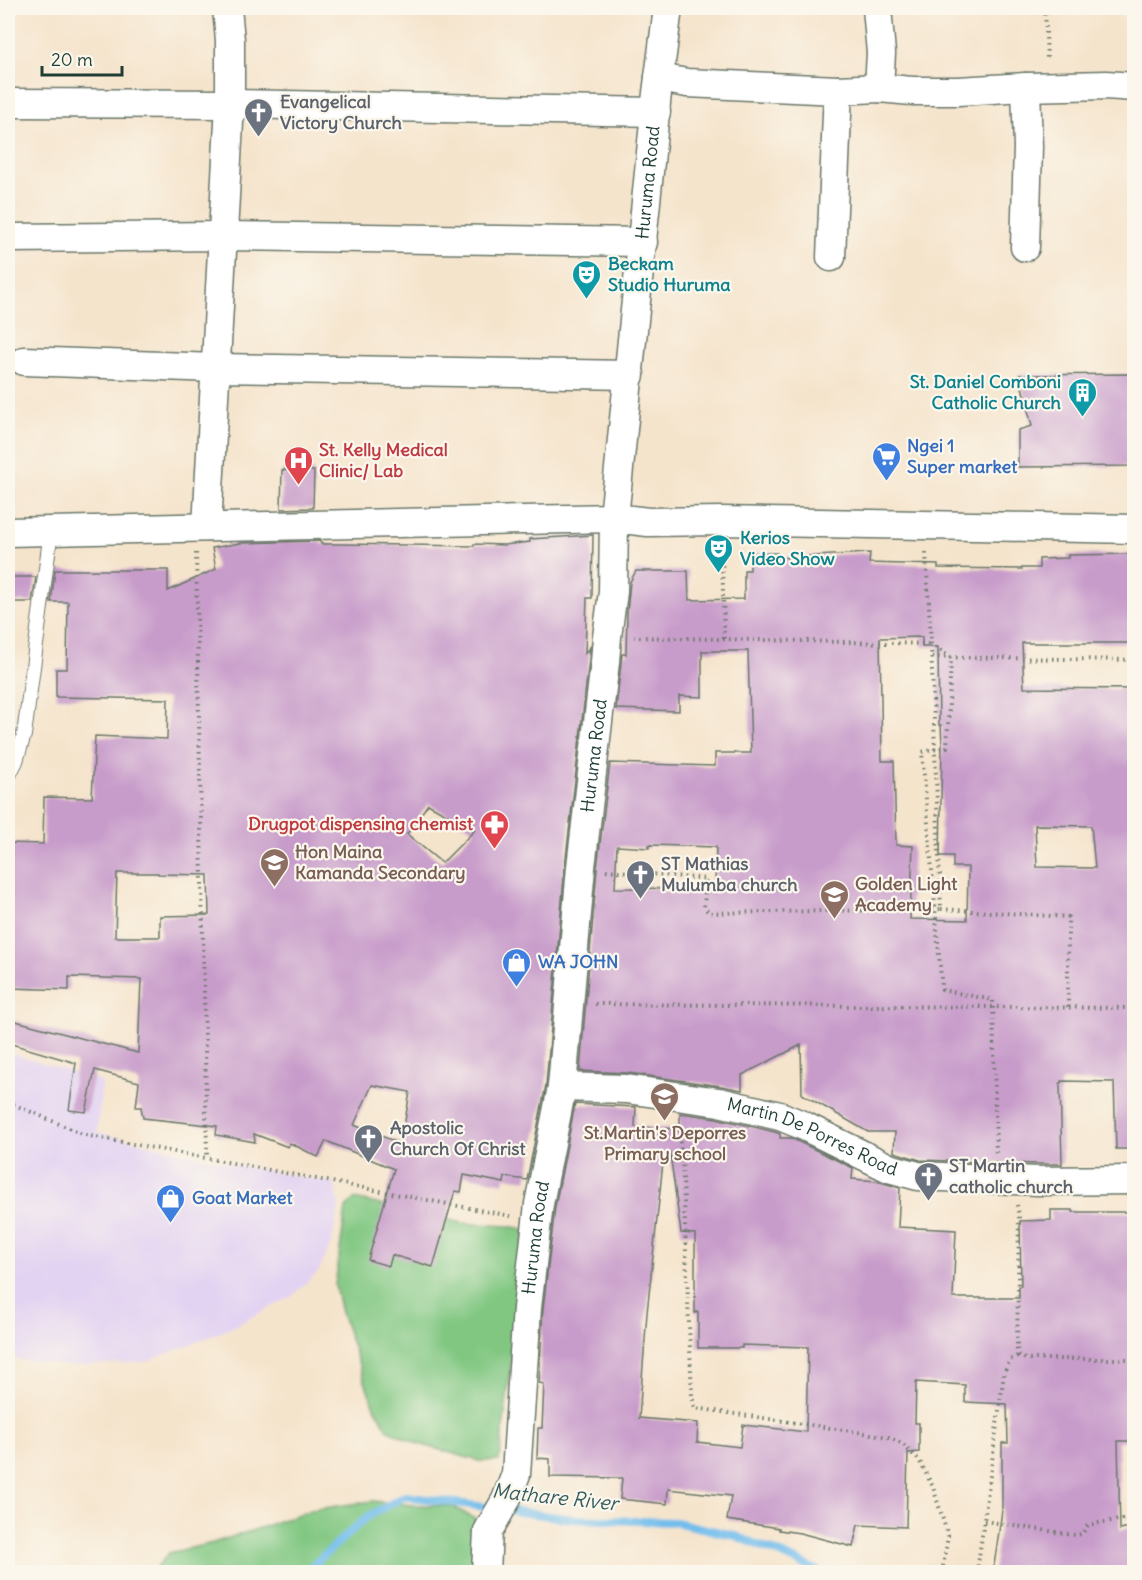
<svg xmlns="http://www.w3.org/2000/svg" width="1142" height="1580" font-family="Delius,sans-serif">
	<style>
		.built { fill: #e3d3f2 }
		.green { fill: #81c782; stroke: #50825b; stroke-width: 1.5 }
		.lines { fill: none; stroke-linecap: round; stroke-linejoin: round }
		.stream { stroke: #73beec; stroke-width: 8 }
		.building { fill: #c89cca; fill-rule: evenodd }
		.service-casing { stroke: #6a7769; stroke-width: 16 }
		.minor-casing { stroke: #6a7769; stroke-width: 31 }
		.path { stroke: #6a7769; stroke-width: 4; stroke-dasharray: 1.5 4.5; stroke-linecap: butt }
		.service { stroke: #fff; stroke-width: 14 }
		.minor { stroke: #fff; stroke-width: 28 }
		.labels { text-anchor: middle; stroke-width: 4.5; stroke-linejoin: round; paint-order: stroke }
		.worship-label { font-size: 18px; font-weight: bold; fill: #5b616d; stroke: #fbf7ec; text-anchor: start }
		.street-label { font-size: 18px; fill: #1f3d34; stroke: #fbf7ec }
		.culture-label { font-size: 18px; font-weight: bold; fill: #0d838f; stroke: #fbf7ec; text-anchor: start }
		.shop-label { font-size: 18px; font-weight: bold; fill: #366cbe; stroke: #fbf7ec; text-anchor: start }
		.health-label { font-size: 18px; font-weight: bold; fill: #be3a42; stroke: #fbf7ec; text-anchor: start }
		.education-label { font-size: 18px; font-weight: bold; fill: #785e54; stroke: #fbf7ec; text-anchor: start }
		.water-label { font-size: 20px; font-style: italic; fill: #345d62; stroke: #fbf7ec }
	</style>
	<rect width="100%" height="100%" fill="#fbf7ec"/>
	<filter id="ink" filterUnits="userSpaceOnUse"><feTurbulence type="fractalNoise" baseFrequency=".0167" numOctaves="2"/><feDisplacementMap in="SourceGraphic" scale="12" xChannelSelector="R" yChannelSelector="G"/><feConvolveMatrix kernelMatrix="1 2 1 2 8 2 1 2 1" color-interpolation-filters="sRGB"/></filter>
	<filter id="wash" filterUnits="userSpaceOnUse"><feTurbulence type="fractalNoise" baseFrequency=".008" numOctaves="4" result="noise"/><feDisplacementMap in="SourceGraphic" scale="24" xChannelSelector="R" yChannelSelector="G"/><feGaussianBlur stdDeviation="1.35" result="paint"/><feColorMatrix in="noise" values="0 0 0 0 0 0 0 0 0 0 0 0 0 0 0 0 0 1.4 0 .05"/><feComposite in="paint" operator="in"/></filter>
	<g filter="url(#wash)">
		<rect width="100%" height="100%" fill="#f5e4cc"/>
		<path class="built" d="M8 1052 102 1082 97 1132 246 1167 334 1183 339 1206 332 1241 319 1271 291 1297 226 1330 146 1362 69 1366 8 1358Z"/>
		<g class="green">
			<path d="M354 1199 463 1223 506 1226 524 1229 520 1293 499 1461H479L416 1443 388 1430 373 1404 341 1313 335 1285 346 1208Z"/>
			<path d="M372 1501 413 1505 452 1506 477 1520 498 1545 475 1571 449 1569 431 1572H154V1570L169 1553 213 1543 257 1529 311 1510Z"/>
		</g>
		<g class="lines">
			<path class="stream" d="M305 1572 367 1517 405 1496 572 1519 675 1522 733 1535 781 1554 820 1572"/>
		</g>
		<g id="blocks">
			<g class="building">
				<path d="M1134 374V466L1018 467V430L1032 426 1019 375Z"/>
				<path d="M282 470 314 471 313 508 281 509Z"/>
				<path d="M593 535 592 598H587L585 653 590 647 589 660 565 866 546 1085 527 1180 505 1177 504 1183 464 1175 461 1192 455 1191 433 1267 392 1255 389 1266 368 1260 394 1169 326 1141 318 1157 290 1143 288 1147 254 1134 255 1142 216 1135 217 1126 143 1118 141 1107H136L139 1082 95 1070 86 1112 69 1110 76 1063 8 1043V1019L138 1053 141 979 69 977V990L11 988 12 928H8V843L43 844 44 797 92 798 95 736 167 739 168 699 56 697V669H67L68 602H51L55 570H168V591L216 569 212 548 240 543 320 541 321 544H338L474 546V544L504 545 530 542V539ZM428 804 475 830 442 863 407 834ZM117 873H158V874L208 875 209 915 160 916V937H115ZM372 1085 410 1092 401 1144 354 1125Z"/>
				<path d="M750 553H777V558L870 553 869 563 938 565V568L1022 569V568H1039V559L1068 558V555L1134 554V643H1022L1024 688 1134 689V913L1131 992 1134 993V1149H1116L1114 1082 1062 1081V1083H1060L1062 1164H1038L920 1160 894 1152 895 1132H868L802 1094 801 1045 742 1075V1090L721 1086 628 1073 580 1071 597 869 610 763 715 766V753H751L748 651H702V697L679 696V711L616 709 622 654H626L627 613 630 582 636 571H688L689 600 744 599V570H750ZM922 637V647H938L939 725H941L942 745 940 856H953V867H968L967 920 910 919 913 846 896 845 894 761H882L880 638ZM1035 825 1091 826 1095 868 1037 867ZM649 845 716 847 715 889 615 888 617 846 649 848Z"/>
				<path d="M8 577H36L32 602H8Z"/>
				<path d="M575 1104 636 1107 635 1127 680 1129V1113L716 1118 775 1132 780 1134V1138H791L795 1140 853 1168 852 1179 877 1181 900 1188 898 1227 956 1230 953 1298H1019V1286H1021L1020 1221 1051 1220V1210H1073V1212H1134V1441H1118L1120 1530 1134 1527V1572H993L1002 1511V1443H1008L1007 1404 965 1402V1385L916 1382 915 1423H919V1452L908 1453 906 1527 858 1525 853 1547 800 1533 779 1530V1528L727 1520 731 1496 668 1489 667 1504 620 1499 622 1478 550 1477V1459L537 1458 538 1428H542L544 1384 539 1383 543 1309 555 1207ZM664 1153H670L681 1233 695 1234V1313L698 1312V1348H742V1345L808 1347 806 1432 743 1425 740 1447 697 1442 698 1423 639 1418 647 1313Z"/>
			</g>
		</g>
	</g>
	<g filter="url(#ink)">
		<use href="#blocks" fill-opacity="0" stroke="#6a7769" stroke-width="1.5"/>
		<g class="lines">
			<defs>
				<path id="service" d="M8 777 16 761 24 735 51 531"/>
				<g id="minor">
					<path d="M877 8 881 53 879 88"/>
					<path d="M659 78 687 83 838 90 879 88 912 91H958L1026 87 1106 85 1134 87"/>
					<path d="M8 103 230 104 656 112"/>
					<path d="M8 238 223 236 643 242"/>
					<path d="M1025 247 1028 147 1026 87"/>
					<path d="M831 257 838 90"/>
					<path d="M24 361 216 368 630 375"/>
					<path d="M207 527 230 104V40L227 8"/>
					<path d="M8 532 614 518 648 522 722 521 1134 529"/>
					<path id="s1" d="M562 1087 626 1089 719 1102 780 1116 802 1125 889 1168 918 1176 1038 1181 1134 1180"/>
					<path id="s2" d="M486 1572 488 1531 506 1500 516 1474 527 1308 539 1204 562 1087 581 867 605 662 607 637 613 592 614 518 657 93 668 8"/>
				</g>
			</defs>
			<use href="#service" class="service-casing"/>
			<use href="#minor" class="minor-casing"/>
			<g class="path">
				<path d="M1045 8 1047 59"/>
				<path d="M722 547 724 639"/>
				<path d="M196 553 207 1158"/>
				<path d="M926 553 931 644 951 658 947 747 922 752 942 990 993 1000 996 1154"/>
				<path d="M932 657 1134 660"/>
				<path d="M606 870 706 879 704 907 709 913 941 909 931 644 634 637"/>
				<path d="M941 909 1068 917V1007"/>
				<path d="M595 1004 1134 1008"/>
				<path d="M8 1102 85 1135 511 1216"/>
				<path d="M677 1124 682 1154 692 1396 695 1408 864 1433 888 1437 901 1443 919 1460 933 1487 948 1536 942 1572"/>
				<path d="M1017 1205 1019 1216 1017 1349 1019 1355 1025 1359H1134"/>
				<path d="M984 1521 1075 1535 1082 1534 1088 1525 1134 1517"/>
				<path d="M977 1572 1004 1373 1010 1360 1019 1355"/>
			</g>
			<use href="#service" class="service"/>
			<use href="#minor" class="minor"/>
		</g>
	</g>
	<defs>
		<symbol id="church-pin" viewBox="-11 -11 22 30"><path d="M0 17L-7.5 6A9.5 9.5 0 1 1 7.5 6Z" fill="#6b7280" stroke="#fbf7ec"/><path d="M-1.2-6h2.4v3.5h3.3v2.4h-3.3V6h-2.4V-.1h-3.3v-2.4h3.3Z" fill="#fff"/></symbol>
		<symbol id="theatre-pin" viewBox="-11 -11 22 30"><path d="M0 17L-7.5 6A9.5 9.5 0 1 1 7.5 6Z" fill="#0f9aa8" stroke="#fbf7ec"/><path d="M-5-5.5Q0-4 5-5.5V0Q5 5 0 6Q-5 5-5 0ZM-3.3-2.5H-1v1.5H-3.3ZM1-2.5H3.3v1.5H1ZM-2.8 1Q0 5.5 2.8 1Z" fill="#fff"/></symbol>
		<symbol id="building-pin" viewBox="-11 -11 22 30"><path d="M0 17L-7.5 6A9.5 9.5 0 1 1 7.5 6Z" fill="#0f9aa8" stroke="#fbf7ec"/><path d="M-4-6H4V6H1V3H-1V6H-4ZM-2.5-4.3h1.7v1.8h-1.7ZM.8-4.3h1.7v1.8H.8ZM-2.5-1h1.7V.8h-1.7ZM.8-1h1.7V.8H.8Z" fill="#fff"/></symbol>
		<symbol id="supermarket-pin" viewBox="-11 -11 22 30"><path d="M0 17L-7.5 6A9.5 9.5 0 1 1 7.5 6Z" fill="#3f7fe0" stroke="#fbf7ec"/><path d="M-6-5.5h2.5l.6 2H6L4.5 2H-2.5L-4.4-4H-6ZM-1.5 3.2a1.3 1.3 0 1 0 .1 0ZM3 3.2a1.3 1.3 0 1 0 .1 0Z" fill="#fff"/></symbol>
		<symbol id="hospital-pin" viewBox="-11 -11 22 30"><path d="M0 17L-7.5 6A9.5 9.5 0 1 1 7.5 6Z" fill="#e0444e" stroke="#fbf7ec"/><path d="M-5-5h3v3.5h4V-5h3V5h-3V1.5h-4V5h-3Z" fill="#fff"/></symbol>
		<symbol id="pharmacy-pin" viewBox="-11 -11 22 30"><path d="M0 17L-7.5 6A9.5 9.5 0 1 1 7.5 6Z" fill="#e0444e" stroke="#fbf7ec"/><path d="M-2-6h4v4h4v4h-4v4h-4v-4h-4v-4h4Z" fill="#fff"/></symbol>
		<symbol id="school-pin" viewBox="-11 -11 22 30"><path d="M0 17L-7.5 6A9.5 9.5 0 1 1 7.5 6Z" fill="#8d6e63" stroke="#fbf7ec"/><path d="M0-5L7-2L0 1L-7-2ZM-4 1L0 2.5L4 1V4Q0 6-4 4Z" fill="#fff"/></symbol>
		<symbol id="shop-pin" viewBox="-11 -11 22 30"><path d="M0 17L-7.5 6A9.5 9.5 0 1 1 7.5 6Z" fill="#3f7fe0" stroke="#fbf7ec"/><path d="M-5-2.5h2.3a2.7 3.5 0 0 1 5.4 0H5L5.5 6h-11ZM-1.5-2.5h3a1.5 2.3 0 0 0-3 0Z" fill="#fff"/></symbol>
	</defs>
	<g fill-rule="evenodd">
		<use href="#church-pin" x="242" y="96" width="33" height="45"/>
		<use href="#theatre-pin" x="570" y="258" width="33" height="45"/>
		<use href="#building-pin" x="1066" y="376" width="33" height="45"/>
		<use href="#supermarket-pin" x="870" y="440" width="33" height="45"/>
		<use href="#hospital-pin" x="282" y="444" width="33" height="45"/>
		<use href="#theatre-pin" x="702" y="532" width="33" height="45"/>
		<use href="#pharmacy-pin" x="478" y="808" width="33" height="45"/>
		<use href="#school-pin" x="258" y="846" width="33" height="45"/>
		<use href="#church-pin" x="624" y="858" width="33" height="45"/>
		<use href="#school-pin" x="818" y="878" width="33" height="45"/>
		<use href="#shop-pin" x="500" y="946" width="33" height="45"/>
		<use href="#school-pin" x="648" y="1080" width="33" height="45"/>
		<use href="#church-pin" x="352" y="1122" width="33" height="45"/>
		<use href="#church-pin" x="912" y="1160" width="33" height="45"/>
		<use href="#shop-pin" x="154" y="1182" width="33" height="45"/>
	</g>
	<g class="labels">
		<g class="worship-label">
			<text x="280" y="108">Evangelical<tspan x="280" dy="21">Victory Church</tspan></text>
			<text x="661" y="870">ST Mathias<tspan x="661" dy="21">Mulumba church</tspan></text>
			<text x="390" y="1134">Apostolic<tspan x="390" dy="21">Church Of Christ</tspan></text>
			<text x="949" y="1172">ST Martin<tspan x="949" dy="21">catholic church</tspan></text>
		</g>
		<g class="street-label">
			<text dy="6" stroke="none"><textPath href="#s2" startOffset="1404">Huruma Road</textPath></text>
			<text dy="6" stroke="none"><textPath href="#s2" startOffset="828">Huruma Road</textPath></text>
			<text dy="6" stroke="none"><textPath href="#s1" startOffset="258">Martin De Porres Road</textPath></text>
			<text dy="6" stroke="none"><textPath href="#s2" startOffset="342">Huruma Road</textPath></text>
		</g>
		<g class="culture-label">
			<text x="608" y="270">Beckam<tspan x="608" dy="21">Studio Huruma</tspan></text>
			<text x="1061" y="388" text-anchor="end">St. Daniel Comboni<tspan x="1061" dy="21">Catholic Church</tspan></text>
			<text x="740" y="544">Kerios<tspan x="740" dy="21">Video Show</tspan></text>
		</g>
		<g class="shop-label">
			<text x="907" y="452">Ngei 1<tspan x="907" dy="21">Super market</tspan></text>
			<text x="538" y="968">WA JOHN</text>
			<text x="192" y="1204">Goat Market</text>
		</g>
		<g class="health-label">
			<text x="319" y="456">St. Kelly Medical<tspan x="319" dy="21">Clinic/ Lab</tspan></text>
			<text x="473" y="830" text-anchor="end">Drugpot dispensing chemist</text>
		</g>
		<g class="education-label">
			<text x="295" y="858">Hon Maina<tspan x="295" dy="21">Kamanda Secondary</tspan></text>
			<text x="855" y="890">Golden Light<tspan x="855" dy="21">Academy</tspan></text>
			<text x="665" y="1139" text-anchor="middle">St.Martin's Deporres<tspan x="665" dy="21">Primary school</tspan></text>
		</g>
		<g class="water-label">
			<text transform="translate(555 1497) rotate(6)" y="7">Mathare River</text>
		</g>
	</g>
	<rect width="1142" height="1580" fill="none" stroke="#fbf7ec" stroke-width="30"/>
	<path d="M42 66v9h80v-9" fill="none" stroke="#1f3d34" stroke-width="3"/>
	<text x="51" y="66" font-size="18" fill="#1f3d34" stroke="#fbf7ec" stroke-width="4.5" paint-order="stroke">20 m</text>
</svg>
